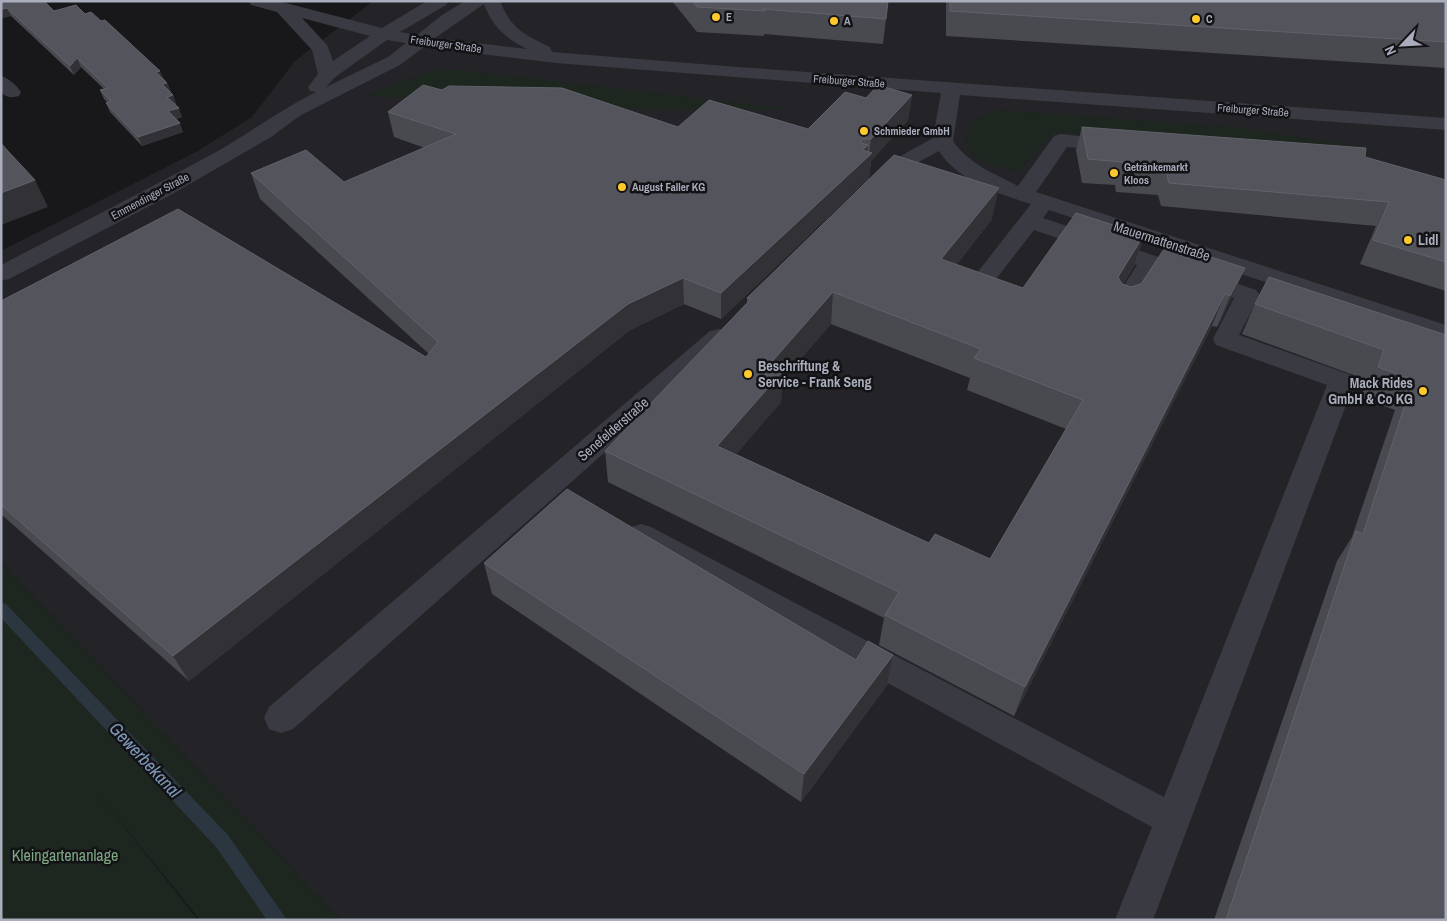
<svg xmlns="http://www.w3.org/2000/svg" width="1447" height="921" font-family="'Archivo Narrow',sans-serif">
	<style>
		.built { fill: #242428 }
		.green { fill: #1d261f }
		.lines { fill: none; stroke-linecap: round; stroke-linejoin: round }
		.stream { fill: #2c3640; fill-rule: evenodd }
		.minor { fill: #3a3b42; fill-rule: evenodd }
		.wall { fill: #494950; fill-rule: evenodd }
		.shaded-wall { fill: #313136 }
		.building { fill: #54545c; stroke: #61626b; fill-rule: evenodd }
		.poi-dot { fill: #ffc92b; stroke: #131316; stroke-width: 2 }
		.labels { text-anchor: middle; stroke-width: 5; stroke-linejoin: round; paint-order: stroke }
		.far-poi-label { font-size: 11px; font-weight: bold; fill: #a9adbc; stroke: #131316; text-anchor: start }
		.far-street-label { font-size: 11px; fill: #a9adbc; stroke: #131316 }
		.poi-label { font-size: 14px; font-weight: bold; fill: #a9adbc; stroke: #131316; text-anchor: start }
		.street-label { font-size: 14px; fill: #a9adbc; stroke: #131316 }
		.near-park-label { font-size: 16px; fill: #7ea884; stroke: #131316 }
		.near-water-label { font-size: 18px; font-style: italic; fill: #7d98ba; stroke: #131316 }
	</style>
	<rect width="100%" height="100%" fill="#18181b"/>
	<path class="built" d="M1446 1V920H341L1 562V251L196 152 252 117 295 61 372 2Z"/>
	<g class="green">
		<path d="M443 70H461L789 109C648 111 507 108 367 95L427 72Z"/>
		<path d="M1001 110 1242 128 1369 148 1368 158 1053 132 1017 173 990 164 972 155 965 141 972 120Z"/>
		<path d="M1 562 341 920H200L98 794 198 920H1Z"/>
	</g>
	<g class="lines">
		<path class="stream" d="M1 602 6 604 228 835 287 920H267L216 847 1 618Z"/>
		<g class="minor">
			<path d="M249 1H278L382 28 427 1H448L446 5 400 32 417 35 442 15 465 1H500C511 29 525 35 550 47L552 52 738 67 1446 118V130L960 95 953 141C968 163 991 172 1014 184L1018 186 1054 136 1061 134 1123 141 1126 145 1123 149 1116 151 1067 147 1036 192 1446 325V342L1049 210 1043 218 1256 290 1260 295 1239 335 1351 375 1355 381 1153 920H1115L1152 827 631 543 626 535 631 527 641 524 651 527 1164 797 1327 385 1216 345 1213 339 1234 298 1156 272 1129 314 1121 317 1113 314 1109 309 1137 265 1034 230 982 297 974 299 966 297 962 292 966 287 1031 204C999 194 958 181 939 151L902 171 887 186 880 188 873 186 869 182 888 163 933 138 941 93 556 63 424 47 400 65 301 115 271 137 167 197 9 279 1 281V265C74 227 146 190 218 151 251 132 282 109 316 92L310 91 308 87 318 74 312 50 277 12 251 5ZM484 4C492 26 505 38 527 49L435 38ZM302 18 370 36 333 61 327 45ZM387 40 406 43 388 57 326 87 334 78Z"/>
			<path d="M1 76C10 79 16 85 21 92L19 96C11 98 7 98 1 92Z"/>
			<path d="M719 329 728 331 731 337 728 343 293 729 281 733 269 729 264 718 269 707 710 331Z"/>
		</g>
	</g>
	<g class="wall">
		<path d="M1 1 54 11 164 79 167 83 171 92H170L173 95 176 104H175L182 117 176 119 183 132 142 146 110 112 106 103 107 102 104 99 100 90 104 89 81 67 74 75 11 16Z"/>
		<path d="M672 1H888L883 44 764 34V36L697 32Z"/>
		<path d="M946 1H1446V68L946 36Z"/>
		<path d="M442 90 678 127 808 129 866 98 912 95 908 120 871 161 869 178 721 319 684 304 630 330 189 681 1 514V301L426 357 429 354 260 199 251 173 344 182 425 148 394 137 388 112Z"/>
		<path d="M1082 127 1365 157 1446 180V291L1360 264 1376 226 1161 206 1158 195 1116 192 1115 185 1082 183 1076 150Z"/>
		<path d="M992 219 956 265 1023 288 1144 235 1134 266 1123 284 1131 287 1245 268 1231 299 1217 327 1212 326 1014 716 879 645 884 618 608 482 605 451 747 304V298ZM831 324 970 378 967 390 1066 429 990 559 929 543 736 454 781 402 782 380Z"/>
		<path d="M1255 304 1446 335V920H1214L1337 561 1352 537 1395 410 1361 398 1367 380 1242 334Z"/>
		<path d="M484 563 856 660 893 655 887 685 801 802 492 594Z"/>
	</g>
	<g class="shaded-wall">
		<path d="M7 8 11 16 1 19V9Z"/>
		<path d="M77 58 81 67 74 75 70 66Z"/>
		<path d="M160 71 164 79 156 72Z"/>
		<path d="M167 83 171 92 165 93 162 84Z"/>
		<path d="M173 95 176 104 171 105 167 97Z"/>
		<path d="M912 95 908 120 871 161 869 178 721 319V293L862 139 859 165 863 150 868 145 866 158 869 156 871 139Z"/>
		<path d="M179 108 182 117 172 120 168 111Z"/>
		<path d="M180 123 183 132 142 146 138 137Z"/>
		<path d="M35 180 48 207 1 225V193Z"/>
		<path d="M999 188 992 219 936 290 941 259Z"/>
		<path d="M1144 235 1134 266 1107 308 1118 277Z"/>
		<path d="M1245 268 1231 299 1217 327 1230 296Z"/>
		<path d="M683 278 684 304 630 330 189 681 173 656 628 304Z"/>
		<path d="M833 292 831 324 782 380 781 402 717 477V446L769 365Z"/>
		<path d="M1225 294 1212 326 1014 716 1025 687Z"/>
		<path d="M893 655 887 685 801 802 804 774Z"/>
	</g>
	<g class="building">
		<path d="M1 1H44L54 11 76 5 85 14 91 12 101 21 105 20 160 71 156 72 167 83 162 84 173 95 167 97 179 108 168 111 180 123 138 137 106 103 111 101 100 90 108 88 77 58 70 66 7 8 1 9Z"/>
		<path d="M692 1H888L886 19 763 9 765 11 697 7Z"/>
		<path d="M950 1H1446V42L950 11Z"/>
		<path d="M423 85 442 90 449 86 562 88 678 127 709 100 808 129 845 92 866 98 878 85 912 95 871 139H862L861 143 868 145 863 150 872 153 721 293 683 278 628 304 173 656 1 505V301L178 209 426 357 438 342 251 173 306 150 344 182 456 134 388 112Z"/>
		<path d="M1082 127 1366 148 1365 157 1446 180V262L1373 240 1389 202 1169 183 1166 171 1123 168 1122 162 1088 159Z"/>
		<path d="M1 143 7 150 35 180 1 193Z"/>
		<path d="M894 155 999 188 941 259 1023 288 1076 213 1144 235 1118 277 1122 284 1131 287 1141 284 1168 243 1245 268 1230 296 1225 294 1025 687 885 615 899 592 605 451 751 299 747 298ZM833 292 981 349 974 358 1083 400 990 559 935 534 929 543 717 446 783 371 769 365Z"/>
		<path d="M1269 277 1446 335V920H1226L1356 531 1363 534 1413 380 1378 367 1384 350 1255 304Z"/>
		<path d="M567 489 856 660 868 641 893 655 804 774 484 563Z"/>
	</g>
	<g class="poi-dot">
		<circle cx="716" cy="17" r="5"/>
		<circle cx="1196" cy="19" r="5"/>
		<circle cx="834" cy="21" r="5"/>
		<circle cx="864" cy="131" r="5"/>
		<circle cx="1114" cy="173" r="5"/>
		<circle cx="622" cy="187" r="5"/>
		<circle cx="1408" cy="240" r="5"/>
		<circle cx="748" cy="374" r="5"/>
		<circle cx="1423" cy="391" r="5"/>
	</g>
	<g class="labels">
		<g class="far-poi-label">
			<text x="726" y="21">E</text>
			<text x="1206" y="23">C</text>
			<text x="844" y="25">A</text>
			<text x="874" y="135">Schmieder GmbH</text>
			<text x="1124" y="171">Getränkemarkt<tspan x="1124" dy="13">Kloos</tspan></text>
			<text x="632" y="191">August Faller KG</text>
		</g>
		<g class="far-street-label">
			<text transform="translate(446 44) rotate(8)" y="4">Freiburger Straße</text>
			<text transform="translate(849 81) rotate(4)" y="4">Freiburger Straße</text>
			<text transform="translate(1253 110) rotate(4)" y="4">Freiburger Straße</text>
			<text transform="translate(150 196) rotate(-28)" y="4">Emmendinger Straße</text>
		</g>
		<g class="poi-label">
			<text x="1418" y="245">Lidl</text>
			<text x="758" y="371">Beschriftung &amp;<tspan x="758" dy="16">Service - Frank Seng</tspan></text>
			<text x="1413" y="388" text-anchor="end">Mack Rides<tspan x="1413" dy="16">GmbH &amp; Co KG</tspan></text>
		</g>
		<g class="street-label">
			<text transform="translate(1162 241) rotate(18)" y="5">Mauermattenstraße</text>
			<text transform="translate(613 429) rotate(-41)" y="5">Senefelderstraße</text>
		</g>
		<g class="near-park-label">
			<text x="65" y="861">Kleingartenanlage</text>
		</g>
		<g class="near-water-label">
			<text transform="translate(145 760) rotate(47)" y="6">Gewerbekanal</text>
		</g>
	</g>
	<rect width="1447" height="921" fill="none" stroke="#a9adbc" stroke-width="5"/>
	<g transform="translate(1402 45) rotate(245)" stroke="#131316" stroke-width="4" paint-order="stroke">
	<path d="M0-4L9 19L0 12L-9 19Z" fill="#a9adbc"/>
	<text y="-8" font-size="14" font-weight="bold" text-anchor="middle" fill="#a9adbc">N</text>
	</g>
</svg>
